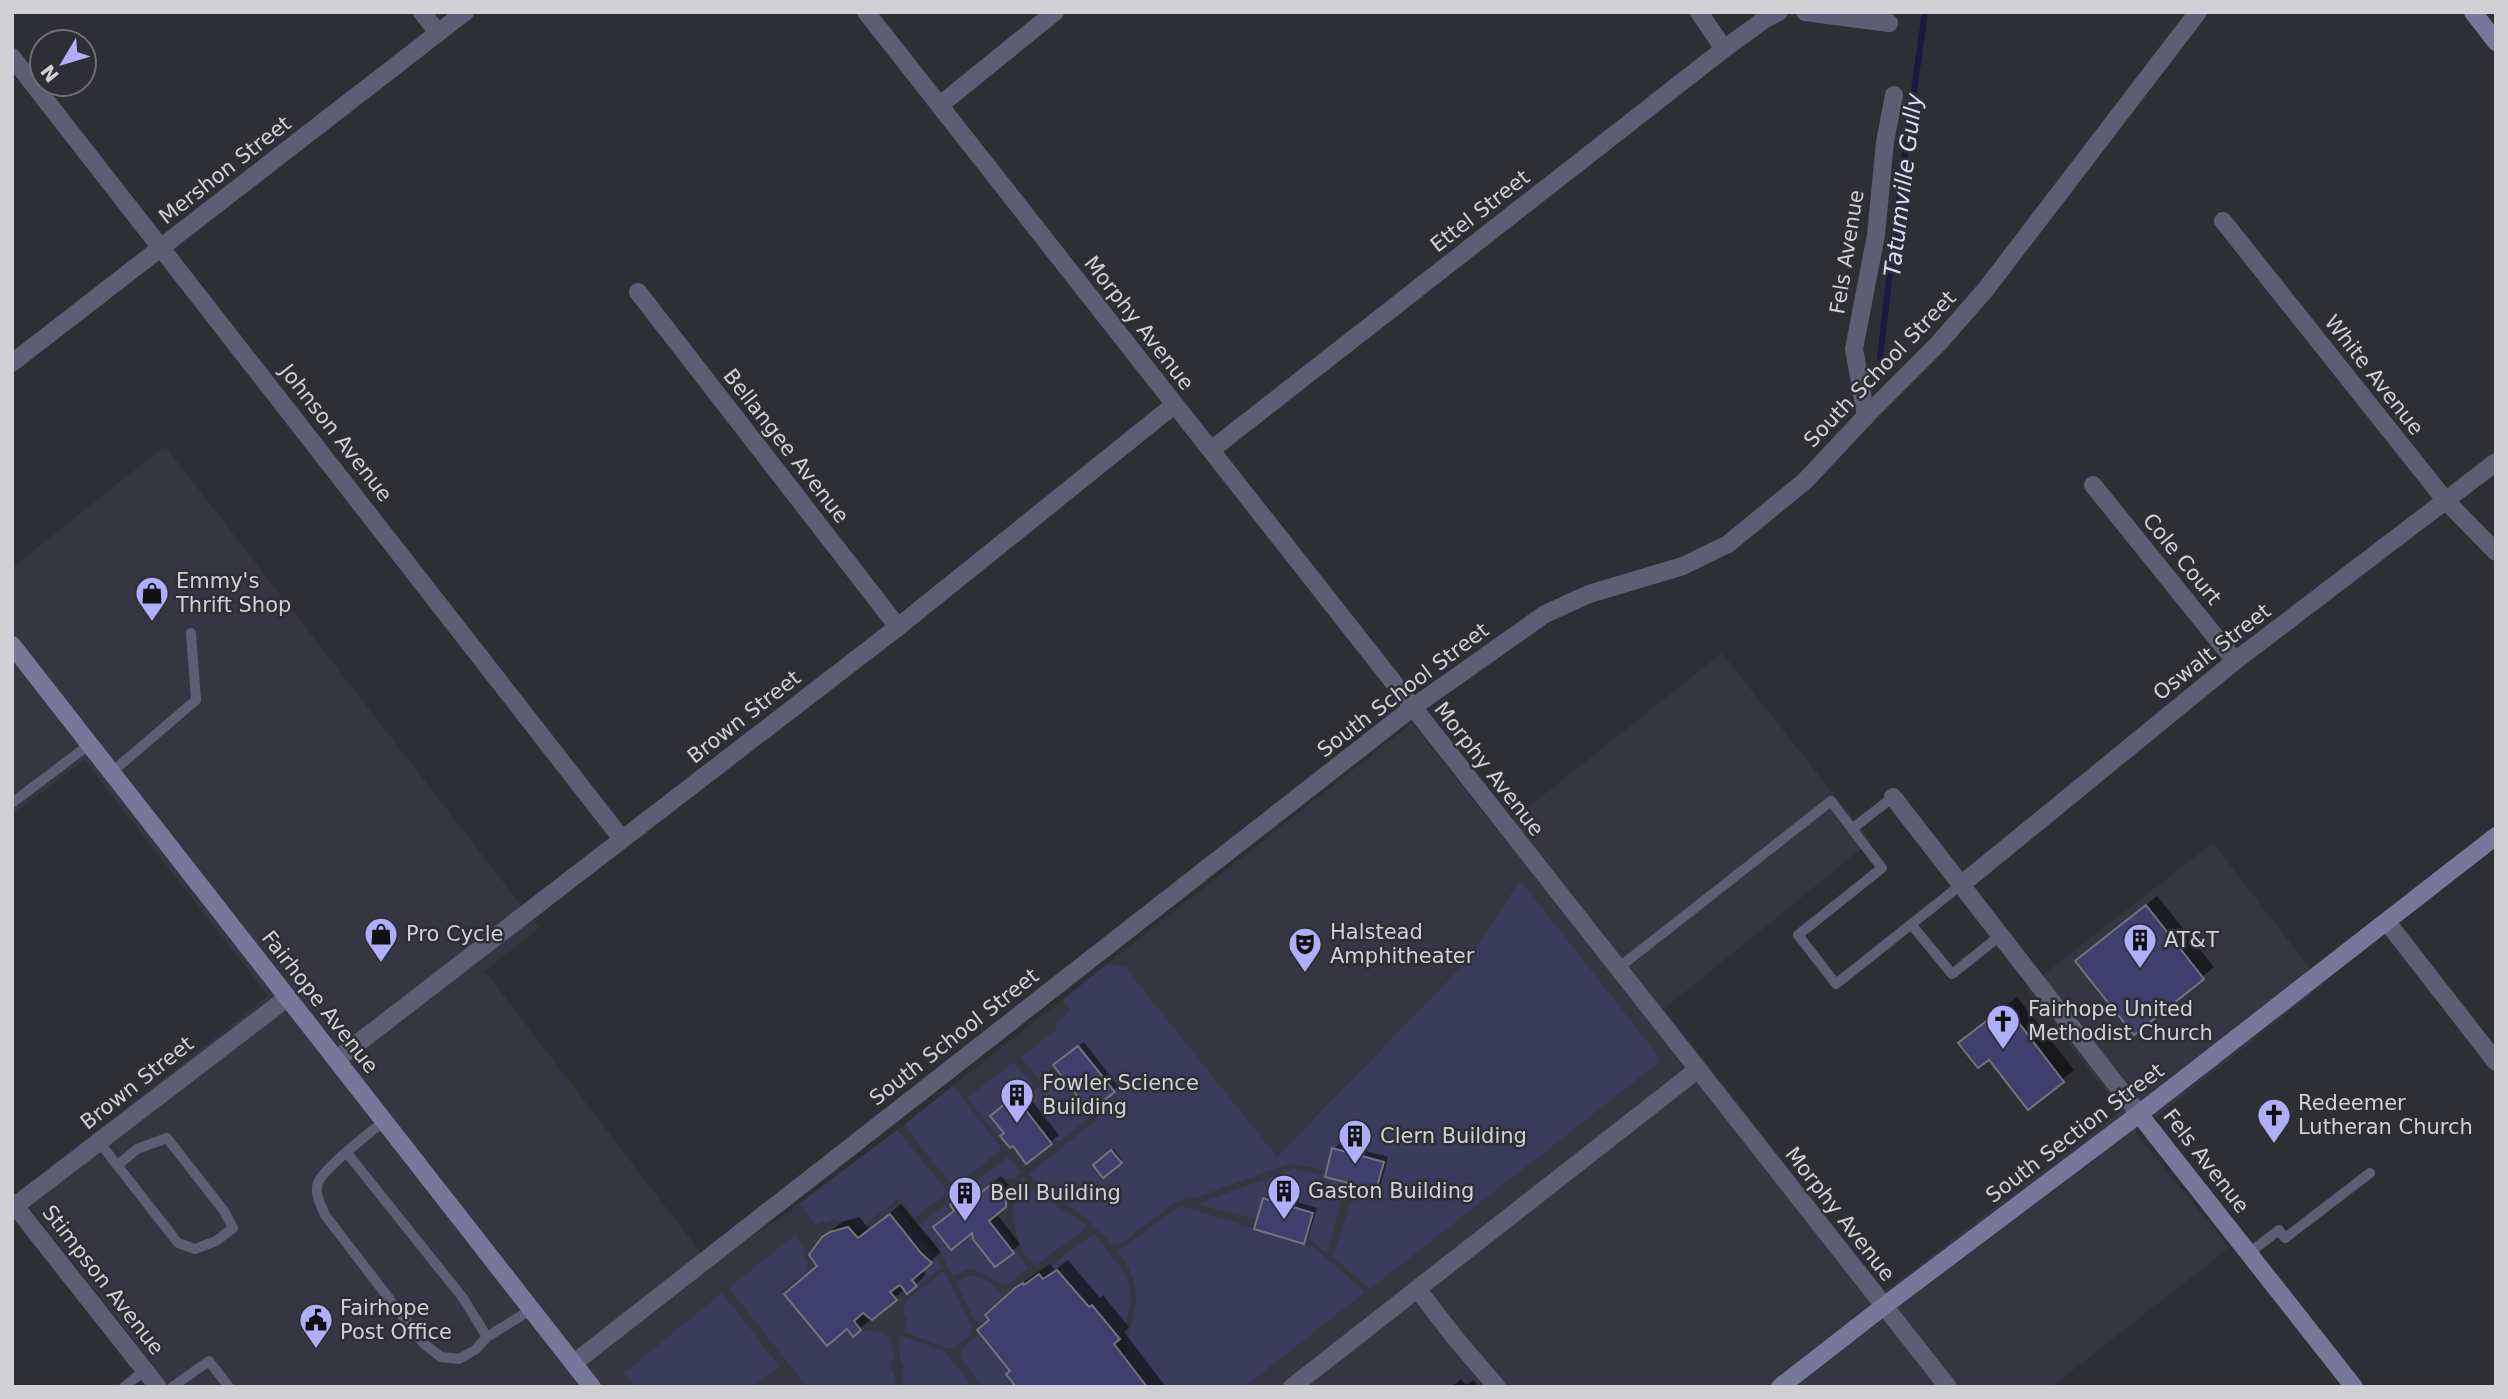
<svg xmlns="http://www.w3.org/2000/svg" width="2508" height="1399" font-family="'DejaVu Sans',sans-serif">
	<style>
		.built { fill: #363642 }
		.green { fill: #3a3a5a }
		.shadow { fill: #0007 }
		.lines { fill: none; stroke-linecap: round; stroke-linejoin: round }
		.stream { stroke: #1c1842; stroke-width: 6 }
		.building { fill: #3f3e6c; stroke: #72737a; stroke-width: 2 }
		.lane { stroke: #5d5d73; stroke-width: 10 }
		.street { stroke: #5d5d73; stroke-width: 18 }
		.secondary { stroke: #767799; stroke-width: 18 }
		.labels { text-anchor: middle; stroke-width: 5; stroke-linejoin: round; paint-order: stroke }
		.street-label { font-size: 21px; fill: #d1d1d5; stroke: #2e2e35 }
		.poi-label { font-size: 21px; fill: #d1d1d5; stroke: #2e2e35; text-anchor: start }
		.water-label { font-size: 23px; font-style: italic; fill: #dcddfd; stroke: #2e2e35 }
	</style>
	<rect width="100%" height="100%" fill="#2e2e35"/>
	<path class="built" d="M165 446 539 928 485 971 711 1266 800 1203 897 1130 1412 723 1498 831 1722 653 1871 841 1664 1009 1885 1291 2121 1111 2026 988 2213 843 2323 985 2136 1133 2229 1248 2051 1387H170L19 1192 268 996 84 760 12 815V568Z"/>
	<g class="green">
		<path d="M1520 880 1660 1058 1658 1063 1370 1289 1333 1257 1356 1185 1376 1190 1383 1162 1333 1148 1326 1171 1291 1163 1197 1197 1176 1202 1132 1235 1118 1245H1113L1081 1214 1040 1188 1029 1174 1098 1119 1091 1110 1114 1092 1078 1046 1039 1079 1021 1057 1056 1030 1055 1024 1071 1010 1063 1000 1107 964 1125 967 1277 1157 1467 961Z"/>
		<path d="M1014 1062 1033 1084 1017 1099 1014 1096 990 1116 1004 1133 999 1137 967 1098Z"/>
		<path d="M1061 1075 1088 1109 1085 1112 1089 1118 1060 1141H1054L1024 1102 1026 1097 1049 1078 1054 1080Z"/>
		<path d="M953 1086 1002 1149 954 1187 904 1125Z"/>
		<path d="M897 1130 948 1192 914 1218 899 1198 858 1230 851 1220 839 1221 835 1218 825 1223 821 1221 816 1225 800 1203Z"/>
		<path d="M1008 1157 1021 1173 1013 1179H1006L1003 1184 1009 1192 1014 1190 1017 1183 1024 1177 1027 1186 1007 1202 993 1183 973 1199 959 1198 957 1195Z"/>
		<path d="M1296 1168 1346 1182 1327 1254 1306 1236 1313 1213 1264 1198 1257 1219 1197 1204Z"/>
		<path d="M1032 1190 1085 1224 1086 1228 1036 1265C1017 1254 1014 1228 1013 1207L1015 1204Z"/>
		<path d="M945 1204 952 1213 933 1227 950 1249 972 1233 973 1239 995 1267 1014 1253 993 1226 999 1223C1010 1238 1017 1253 1028 1268L1006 1286 971 1268 953 1276 941 1254 919 1225Z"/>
		<path d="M896 1206 935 1255 942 1268 917 1286 912 1280 931 1263 921 1253 890 1214 885 1217 883 1215Z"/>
		<path d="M1181 1206 1314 1247 1365 1292 1244 1387H1147L1123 1354 1129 1349 1126 1343C1137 1303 1144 1286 1117 1251Z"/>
		<path d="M795 1235 805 1248 804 1258 808 1264 807 1271 782 1291 827 1345 847 1329 861 1332 864 1330 867 1332 870 1330 877 1333 880 1331 890 1337 895 1359 891 1361 890 1367 894 1373 897 1387H807L729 1288Z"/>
		<path d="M1092 1235H1095C1130 1281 1141 1281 1120 1339L1092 1305 1089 1307 1057 1270 1043 1279 1039 1274Z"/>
		<path d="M944 1271 972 1327 970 1335 950 1349 904 1332 907 1319 903 1310 908 1299Z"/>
		<path d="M972 1275 990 1282 1003 1297 985 1315 989 1320 985 1323 975 1321 956 1282Z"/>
		<path d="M722 1293 779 1366 752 1387H635L624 1373Z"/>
		<path d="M980 1333 1010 1371 1016 1387H983L962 1360 960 1356 961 1349Z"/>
		<path d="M898 1335 946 1352 972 1387H904L902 1372 905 1366 900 1359Z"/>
	</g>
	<g class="shadow">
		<path d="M2157 896 2214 967 2134 1032 2088 951Z"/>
		<path d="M2017 997 2074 1070 2029 1107 1990 1057 1961 1043Z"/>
		<path d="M1084 1042 1118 1086 1113 1091 1060 1061Z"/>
		<path d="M1023 1090 1059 1135 1027 1162 1000 1109Z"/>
		<path d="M1339 1144 1388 1157 1381 1183 1376 1188 1334 1149Z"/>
		<path d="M1114 1149 1122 1160 1104 1175 1095 1165Z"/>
		<path d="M1001 1176 1013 1191V1197L996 1213 1020 1244 995 1265 973 1230 956 1210 960 1198 976 1185 981 1192Z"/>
		<path d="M1270 1194 1317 1208 1308 1237 1304 1242 1265 1199Z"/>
		<path d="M901 1204 941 1252 922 1269 926 1274 916 1285 905 1289 854 1334 818 1265 823 1238 842 1222 859 1217 869 1229Z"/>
		<path d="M1068 1260 1100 1298 1103 1295 1129 1327 1124 1332 1166 1387H1019L991 1319 1003 1300 1013 1289 1050 1264 1055 1270Z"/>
		<path d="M1461 1379 1466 1385 1474 1380 1479 1387H1451Z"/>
	</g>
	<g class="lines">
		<path class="stream" d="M1880 357 1897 212 1925 12"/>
	</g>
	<g class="building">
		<path d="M2146 905 2204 979 2134 1035 2075 961Z"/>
		<path d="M2006 1006 2064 1082 2028 1110 1989 1060 1978 1068 1958 1043Z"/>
		<path d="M1078 1046 1115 1092 1089 1111 1053 1065Z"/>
		<path d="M1015 1096 1052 1144 1026 1164 1013 1146 1010 1148 1000 1136 1004 1133 990 1116Z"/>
		<path d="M1332 1148 1384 1162 1376 1190 1325 1177Z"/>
		<path d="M1111 1150 1122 1163 1103 1178 1093 1165Z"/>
		<path d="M993 1183 1006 1200V1207L989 1221 1014 1253 995 1267 973 1239 972 1233 951 1250 933 1227 954 1211 950 1205 967 1191 973 1199Z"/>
		<path d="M1263 1198 1313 1213 1304 1244 1254 1229Z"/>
		<path d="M890 1214 921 1253 932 1263 912 1280 917 1286 907 1294 900 1285 890 1292 897 1300 872 1320 863 1313 854 1321 861 1330 853 1337 847 1329 827 1346 784 1294 817 1266 809 1255 822 1237 830 1232 848 1227 858 1238Z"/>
		<path d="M1057 1270 1089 1307 1092 1305 1120 1339 1114 1344 1147 1387H1016L1006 1374 1010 1371 977 1330 989 1320 985 1315 1015 1288 1023 1283 1024 1285 1039 1274 1043 1279Z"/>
	</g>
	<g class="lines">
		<g class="lane">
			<path d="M112 772 196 700 191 633"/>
			<path d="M1893 797 1852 829 1882 868 1798 935 1836 984 1962 884"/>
			<path d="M12 803 90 744"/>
			<path d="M1911 924 1952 974 2001 935"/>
			<path d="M1617 969 1831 801 1852 829"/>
			<path d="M384 1121C370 1133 323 1168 318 1183 314 1194 321 1205 325 1215L424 1344 441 1357 459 1359 475 1350 487 1337 532 1309"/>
			<path d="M99 1142 178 1243 195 1249 216 1241 233 1228 224 1211 167 1138 137 1149 118 1165"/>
			<path d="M347 1153 463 1298 487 1337"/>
			<path d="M2249 1253 2279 1230 2285 1238 2370 1173"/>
			<path d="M124 1387 145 1370"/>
			<path d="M172 1387 209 1361 229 1387"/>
		</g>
		<g class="street">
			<path d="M422 12 438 33"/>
			<path d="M866 12 1948 1387"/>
			<path d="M1699 12 1724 49"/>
			<path d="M1805 12 1889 23"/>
			<path d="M12 57 622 839"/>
			<path d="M940 105 1055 12"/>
			<path d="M2223 221 2446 501 2496 552"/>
			<path d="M638 292 898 627"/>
			<path d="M12 363 465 12"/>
			<path d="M1866 416 1854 349 1876 235 1885 142 1894 95"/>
			<path d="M1211 450 1724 49 1765 19 1779 12"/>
			<path d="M2093 485 2235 661"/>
			<path d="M1893 797 2139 1114"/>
			<path d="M1962 884 2235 661 2496 462"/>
			<path d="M2387 922 2496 1062"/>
			<path d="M336 1060 898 627 1174 405"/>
			<path d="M12 1202 158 1387"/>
			<path d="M15 1206 287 998"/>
			<path d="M1418 1290 1456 1339 1497 1387"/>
			<path d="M574 1363 1412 708 1545 614 1589 594 1683 566 1728 544 1805 481 1866 416 1938 344 1986 289 2198 12"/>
			<path d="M1292 1387 1697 1070"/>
		</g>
		<g class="secondary">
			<path d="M2473 12 2496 42"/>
			<path d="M12 645 592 1387"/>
			<path d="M2139 1114 2354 1387"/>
			<path d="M1780 1387 1884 1306 2139 1114 2496 836"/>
		</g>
	</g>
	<defs>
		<symbol id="shop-pin" viewBox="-11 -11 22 30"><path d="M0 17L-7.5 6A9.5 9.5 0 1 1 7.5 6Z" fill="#aeaefb" stroke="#2e2e35"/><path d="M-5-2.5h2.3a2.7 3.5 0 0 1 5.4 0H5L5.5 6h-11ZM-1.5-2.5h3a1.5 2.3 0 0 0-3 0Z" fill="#111"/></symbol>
		<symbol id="building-pin" viewBox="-11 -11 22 30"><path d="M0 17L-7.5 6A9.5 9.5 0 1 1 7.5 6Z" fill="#aeaefb" stroke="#2e2e35"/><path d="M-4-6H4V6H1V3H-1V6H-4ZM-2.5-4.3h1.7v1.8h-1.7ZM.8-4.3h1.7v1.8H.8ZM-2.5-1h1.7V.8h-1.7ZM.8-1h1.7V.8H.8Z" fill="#111"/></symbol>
		<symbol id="theatre-pin" viewBox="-11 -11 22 30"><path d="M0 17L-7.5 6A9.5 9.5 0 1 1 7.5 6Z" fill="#aeaefb" stroke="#2e2e35"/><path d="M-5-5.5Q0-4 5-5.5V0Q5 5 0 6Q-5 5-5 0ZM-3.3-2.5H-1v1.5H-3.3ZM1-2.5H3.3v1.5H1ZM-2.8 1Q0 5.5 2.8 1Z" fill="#111"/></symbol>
		<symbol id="church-pin" viewBox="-11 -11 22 30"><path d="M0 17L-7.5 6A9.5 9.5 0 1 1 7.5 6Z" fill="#aeaefb" stroke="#2e2e35"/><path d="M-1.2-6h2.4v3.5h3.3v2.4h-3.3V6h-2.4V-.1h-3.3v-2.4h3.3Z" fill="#111"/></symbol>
		<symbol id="civic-pin" viewBox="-11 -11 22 30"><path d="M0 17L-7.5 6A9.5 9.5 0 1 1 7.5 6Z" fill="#aeaefb" stroke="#2e2e35"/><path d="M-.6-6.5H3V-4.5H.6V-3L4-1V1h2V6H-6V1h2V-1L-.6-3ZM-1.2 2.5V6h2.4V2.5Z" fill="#111"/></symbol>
	</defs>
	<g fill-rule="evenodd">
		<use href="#shop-pin" x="133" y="574" width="38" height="52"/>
		<use href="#shop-pin" x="362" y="915" width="38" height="52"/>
		<use href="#building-pin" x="2121" y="921" width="38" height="52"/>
		<use href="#theatre-pin" x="1286" y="925" width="38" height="52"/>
		<use href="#church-pin" x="1984" y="1002" width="38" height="52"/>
		<use href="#building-pin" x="998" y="1076" width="38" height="52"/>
		<use href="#church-pin" x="2255" y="1096" width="38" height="52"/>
		<use href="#building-pin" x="1336" y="1117" width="38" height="52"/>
		<use href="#building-pin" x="1265" y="1172" width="38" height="52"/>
		<use href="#building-pin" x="946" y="1174" width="38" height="52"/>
		<use href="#civic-pin" x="297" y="1301" width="38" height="52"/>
	</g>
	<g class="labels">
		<g class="street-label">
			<text transform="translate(225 170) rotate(-38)" y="7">Mershon Street</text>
			<text transform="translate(1480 211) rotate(-38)" y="7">Ettel Street</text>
			<text transform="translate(1847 252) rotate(-81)" y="7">Fels Avenue</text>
			<text transform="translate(1139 323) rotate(52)" y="7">Morphy Avenue</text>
			<text transform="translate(1880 369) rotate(-46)" y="7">South School Street</text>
			<text transform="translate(2374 375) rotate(52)" y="7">White Avenue</text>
			<text transform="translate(336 433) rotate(52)" y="7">Johnson Avenue</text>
			<text transform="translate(786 446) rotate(52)" y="7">Bellangee Avenue</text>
			<text transform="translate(2182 559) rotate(51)" y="7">Cole Court</text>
			<text transform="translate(2212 652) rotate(-38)" y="7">Oswalt Street</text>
			<text transform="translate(1403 690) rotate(-37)" y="7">South School Street</text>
			<text transform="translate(744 717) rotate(-38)" y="7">Brown Street</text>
			<text transform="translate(1489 769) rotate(52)" y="7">Morphy Avenue</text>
			<text transform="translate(320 1002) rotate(52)" y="7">Fairhope Avenue</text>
			<text transform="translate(954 1037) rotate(-38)" y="7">South School Street</text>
			<text transform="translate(137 1083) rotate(-38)" y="7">Brown Street</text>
			<text transform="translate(2075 1133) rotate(-37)" y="7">South Section Street</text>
			<text transform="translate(2206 1161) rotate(52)" y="7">Fels Avenue</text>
			<text transform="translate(1840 1214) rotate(52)" y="7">Morphy Avenue</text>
			<text transform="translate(103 1280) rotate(52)" y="7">Stimpson Avenue</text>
		</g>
		<g class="poi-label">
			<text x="176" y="588">Emmy's<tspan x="176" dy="24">Thrift Shop</tspan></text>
			<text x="1330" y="939">Halstead<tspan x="1330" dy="24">Amphitheater</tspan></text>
			<text x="406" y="941">Pro Cycle</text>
			<text x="2164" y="947">AT&amp;T</text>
			<text x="2028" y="1016">Fairhope United<tspan x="2028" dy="24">Methodist Church</tspan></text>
			<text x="1042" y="1090">Fowler Science<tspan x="1042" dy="24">Building</tspan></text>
			<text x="2298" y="1110">Redeemer<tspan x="2298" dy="24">Lutheran Church</tspan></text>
			<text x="1380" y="1143">Clern Building</text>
			<text x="1308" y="1198">Gaston Building</text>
			<text x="990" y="1200">Bell Building</text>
			<text x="340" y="1315">Fairhope<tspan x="340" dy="24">Post Office</tspan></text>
		</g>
		<g class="water-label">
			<text transform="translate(1903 185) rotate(-83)" y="8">Tatumville Gully</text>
		</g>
	</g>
	<rect width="2508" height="1399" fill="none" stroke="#d1d1d5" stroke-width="28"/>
	<g transform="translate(63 63) rotate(232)"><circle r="33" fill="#2e2e35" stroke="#6f6f75" stroke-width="2"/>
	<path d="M0-5L12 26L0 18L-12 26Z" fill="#aeaefb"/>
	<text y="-10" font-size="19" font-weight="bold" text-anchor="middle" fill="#d1d1d5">N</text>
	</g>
</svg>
